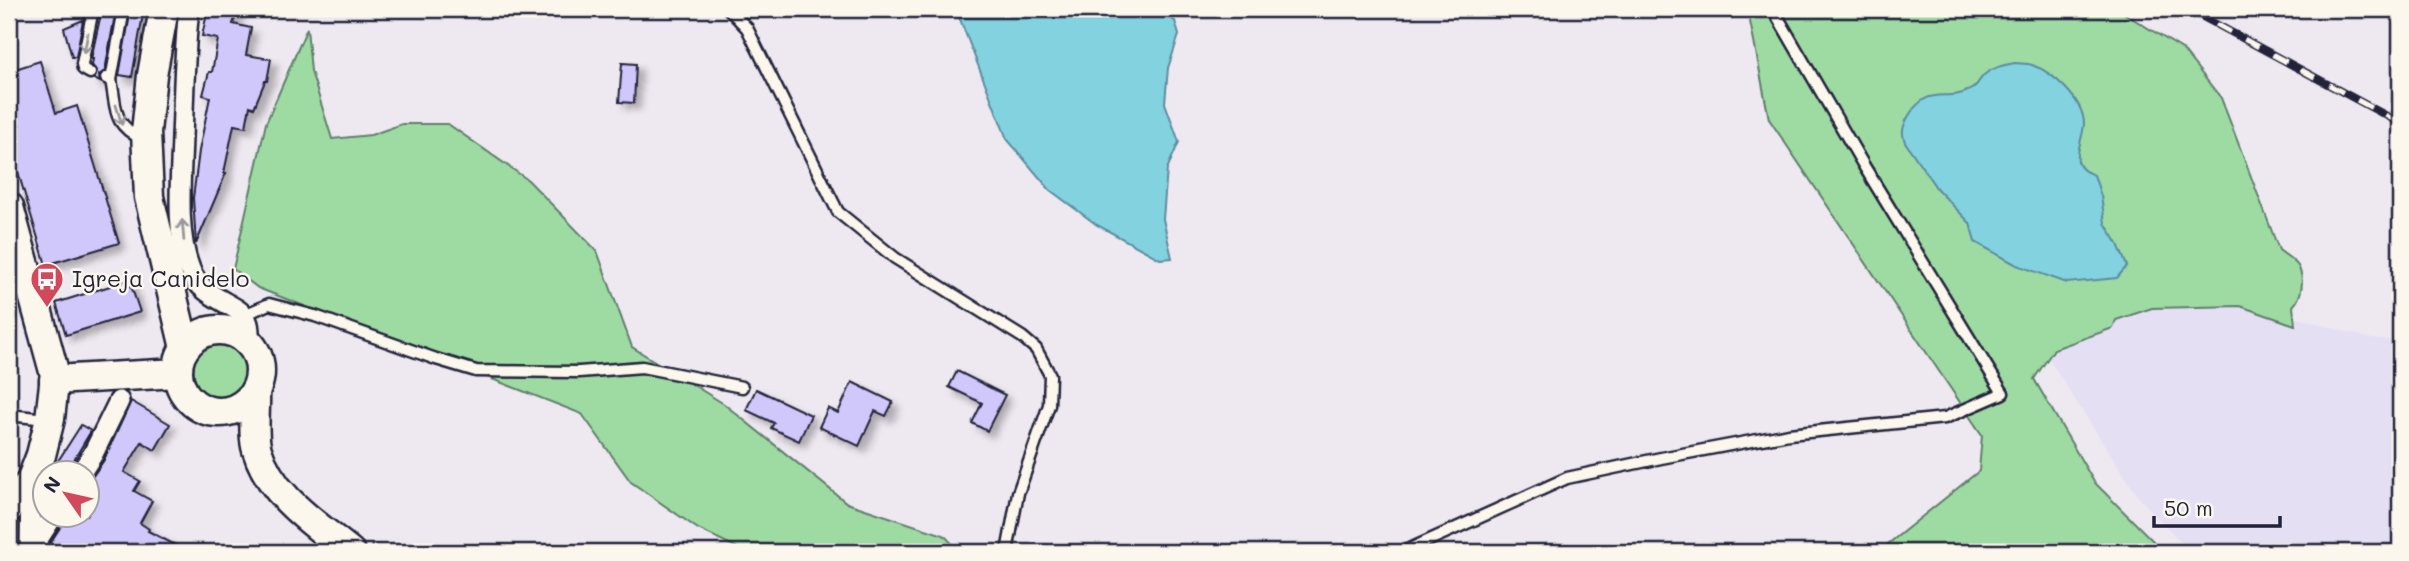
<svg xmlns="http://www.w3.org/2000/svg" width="2409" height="561" font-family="Mali,sans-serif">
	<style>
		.built { fill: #e5dff3 }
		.green { fill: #9edba2; stroke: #607e6e; stroke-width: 2 }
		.water { fill: #83d2e0; stroke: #5c8c9e; stroke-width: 2 }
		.building { fill: #d0c8fb; stroke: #22223b; stroke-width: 2; filter: url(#shadow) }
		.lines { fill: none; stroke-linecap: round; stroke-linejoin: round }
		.lane-casing { stroke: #22223b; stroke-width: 15 }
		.street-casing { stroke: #22223b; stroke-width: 24 }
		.secondary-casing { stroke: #22223b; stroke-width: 33 }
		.path { stroke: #22223b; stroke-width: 2.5; stroke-dasharray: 2 5; stroke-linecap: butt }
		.lane { stroke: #fbf7ec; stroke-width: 10 }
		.street { stroke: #fbf7ec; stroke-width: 19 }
		.secondary { stroke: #fbf7ec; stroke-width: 28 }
		.rail-casing { stroke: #22223b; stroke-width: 8 }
		.rail { stroke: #fbf7ec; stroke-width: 5; stroke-dasharray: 16; stroke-linecap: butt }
		.oneway { stroke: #99979c }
		.labels { text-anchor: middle; stroke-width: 5; stroke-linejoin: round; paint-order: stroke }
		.poi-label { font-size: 23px; fill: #22223b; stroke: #fbf7ec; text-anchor: start }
	</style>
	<defs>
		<filter id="shadow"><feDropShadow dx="6" dy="6" stdDeviation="3.5" flood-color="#0004"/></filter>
	</defs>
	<rect width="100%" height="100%" fill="#eee9f0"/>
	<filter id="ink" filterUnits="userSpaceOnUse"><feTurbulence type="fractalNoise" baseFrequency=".0143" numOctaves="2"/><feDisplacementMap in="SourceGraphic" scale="14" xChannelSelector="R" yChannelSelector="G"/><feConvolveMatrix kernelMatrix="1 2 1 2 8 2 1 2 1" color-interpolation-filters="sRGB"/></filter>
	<g filter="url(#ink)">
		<path class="built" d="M2193 288 2372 339 2400 341V552H2190L2139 498 2044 352 2113 328 2117 315Z"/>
		<g class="green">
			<path d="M1751 9H2117L2182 49 2221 98 2279 250C2285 255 2294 260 2298 266 2305 279 2302 297 2293 306L2295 325 2240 306 2152 308 2116 320 2113 328 2054 349 2034 379 2094 482 2164 552H1878L1979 471 1982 435 1769 119 1748 11Z"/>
			<path d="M307 28 311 71 332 139 371 135 402 124H448L528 180 597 251 632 347 724 404 847 503 944 535 960 552H746L698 529 631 482 582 414 258 288 233 269 266 123Z"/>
			<circle cx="218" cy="370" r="28"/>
		</g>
		<g class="water">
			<path d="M956 9H1156L1175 21 1179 35 1168 68 1165 103 1179 142 1167 169 1163 219 1172 258 1160 259 1097 225 1050 190 1007 139Z"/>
			<path d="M2015 63C2020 64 2027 63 2032 65 2053 72 2083 100 2084 123 2084 135 2076 150 2078 161 2080 170 2087 172 2094 175L2101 196 2105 223 2118 244 2127 266 2117 278 2067 283 2017 265 1975 242 1970 223 1937 189 1905 142C1901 133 1903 126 1908 117 1928 83 1945 103 1970 90 1978 86 1979 79 1985 74 1994 67 2004 65 2015 63Z"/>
		</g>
		<g class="building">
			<path d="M102 9H116L105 71 99 75 100 82 94 79 97 72 92 65 93 59H91Z"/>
			<path d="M131 9H144L132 77 119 75Z"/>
			<path d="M208 9H238L233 24 251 28 246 55 271 59 267 81H265L254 108 250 106 246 127 234 125 224 173H226L196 244 193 198 199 151 210 97 203 95 209 72H212L218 39 202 36Z"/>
			<path d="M83 20 76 57H72L64 28Z"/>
			<path d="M40 61 56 113 77 106 119 243 46 265 9 142V128L19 125 9 91V71Z"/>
			<path d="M622 63 636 64 634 103 619 102Z"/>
			<path d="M129 280 140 312 66 335 56 303Z"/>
			<path d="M957 371 1005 395 987 431 972 423 982 403 949 387Z"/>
			<path d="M852 382 893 402 886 416 875 411 859 446 819 427 828 408 838 413Z"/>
			<path d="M756 389 811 415 799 441 771 428 774 423 746 410Z"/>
			<path d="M131 401 170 424 155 450 142 442 124 472 140 481 134 491 152 501 140 523 149 529 148 531 189 552H44L63 523 65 515H88V483L104 460Z"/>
			<path d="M81 425 91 431 69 468 58 461Z"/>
		</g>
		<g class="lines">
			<defs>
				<g id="lane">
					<path d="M729 9 747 28 838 212 895 258 1022 337 1036 349 1050 375 1049 405 1018 493 1007 552"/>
					<path d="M90 73 83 69 82 64 93 9"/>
					<path d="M106 78 111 80C117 110 112 124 142 139"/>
					<path d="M111 80 124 9"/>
					<path d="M244 315 269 304 315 316 436 359 476 371 579 372 642 367 742 387"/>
					<path d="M9 415 46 419"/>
					<path d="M1403 552 1567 478 1661 458 1789 434 1945 418 2003 393 1864 166 1773 9"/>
				</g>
				<g id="street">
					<path d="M189 9C184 51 184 94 182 137 181 177 175 232 190 269 202 301 241 303 247 321 250 327 249 335 249 342"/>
					<path d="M80 474 93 454 119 401"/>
					<path d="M31 550 53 516"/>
					<path d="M30 552 31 481"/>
				</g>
				<g id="secondary">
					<path d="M164 9 152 75 146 132 149 197 185 348"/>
					<path d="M9 207 55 375 50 419 41 455 31 481 9 508"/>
					<circle cx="219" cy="371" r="41"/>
					<path d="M54 380 178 373"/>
					<path d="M255 391C256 407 252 435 257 450 271 496 314 523 350 552"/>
				</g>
			</defs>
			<use href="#lane" class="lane-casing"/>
			<use href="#street" class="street-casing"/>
			<use href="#secondary" class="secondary-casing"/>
			<g class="path">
				<path d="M267 349 270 377"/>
				<path d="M371 545 379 552"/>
			</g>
			<use href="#lane" class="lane"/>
			<use href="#street" class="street"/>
			<use href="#secondary" class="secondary"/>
			<defs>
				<path id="rail" d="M2188 9 2400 123"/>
			</defs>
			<use href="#rail" class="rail-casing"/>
			<use href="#rail" class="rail"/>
		</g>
		<defs><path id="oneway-shaft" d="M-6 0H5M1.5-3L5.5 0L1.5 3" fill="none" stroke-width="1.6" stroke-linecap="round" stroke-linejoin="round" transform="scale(1.75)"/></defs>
		<g class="oneway">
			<use href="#oneway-shaft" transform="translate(86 43) rotate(101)"/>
			<use href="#oneway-shaft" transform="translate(119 115) rotate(73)"/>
			<use href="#oneway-shaft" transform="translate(183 230) rotate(-95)"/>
		</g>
	</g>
	<defs>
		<symbol id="bus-pin" viewBox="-11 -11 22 30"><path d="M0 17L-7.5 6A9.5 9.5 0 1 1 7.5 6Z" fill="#d1495b" stroke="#fbf7ec"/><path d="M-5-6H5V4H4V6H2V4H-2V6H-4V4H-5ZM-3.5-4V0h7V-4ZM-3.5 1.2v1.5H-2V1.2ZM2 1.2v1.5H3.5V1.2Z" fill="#fff"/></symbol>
	</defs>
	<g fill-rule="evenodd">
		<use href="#bus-pin" x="28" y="260" width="38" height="52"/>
	</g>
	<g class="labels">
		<g class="poi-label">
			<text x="72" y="287">Igreja Canidelo</text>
		</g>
	</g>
	<rect width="2409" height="561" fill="none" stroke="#fbf7ec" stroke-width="35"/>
	<rect x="18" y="18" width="2374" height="526" fill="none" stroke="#22223b" stroke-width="2.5" filter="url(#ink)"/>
	<g transform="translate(66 494) rotate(304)"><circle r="33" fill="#fbf7ec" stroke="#a4a2a5" stroke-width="2"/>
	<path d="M0-5L12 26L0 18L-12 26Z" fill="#d1495b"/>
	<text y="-10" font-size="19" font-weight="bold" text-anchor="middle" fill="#22223b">N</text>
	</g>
	<path d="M2154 516v10h126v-10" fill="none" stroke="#22223b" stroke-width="3.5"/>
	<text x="2164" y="516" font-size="21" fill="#22223b" stroke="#fbf7ec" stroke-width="5" paint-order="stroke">50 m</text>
</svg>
